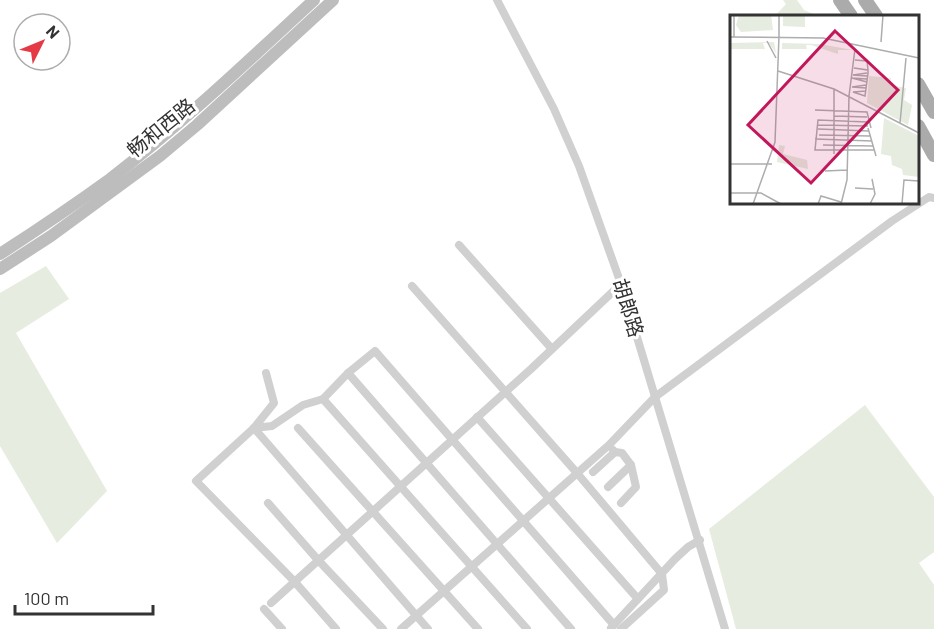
<svg xmlns="http://www.w3.org/2000/svg" width="934" height="629" font-family="Barlow,'Noto Sans SC',sans-serif">
	<style>
		.green { fill: #e6ecdf }
		.lines { fill: none; stroke-linecap: round; stroke-linejoin: round }
		.minor { stroke: #d0d0d0; stroke-width: 8 }
		.secondary { stroke: #bdbdbd; stroke-width: 12 }
		.primary { stroke: #ababab; stroke-width: 14 }
		.labels { text-anchor: middle; stroke-width: 6; stroke-linejoin: round; paint-order: stroke }
		.street-label { font-size: 20px; fill: #333; stroke: #fff }
		.inset-road { fill: none; stroke: #adadad; stroke-width: 1.5 }
		.view { fill: #c2185b; fill-opacity: 0.15; stroke: #c2185b; stroke-width: 3 }
		.inset-edge { fill: none; stroke: #333; stroke-width: 3 }
	</style>
	<rect width="100%" height="100%" fill="#fff"/>
	<g class="green">
		<path d="M783 0H797L804 10 818 16H775L786 4Z"/>
		<path d="M46 266 69 299 16 333 107 491 57 543 0 446V293Z"/>
		<path d="M865 405 934 497V552L919 563 934 585V629H736L709 529Z"/>
	</g>
	<g class="lines">
		<g class="minor">
			<path d="M497 0 554 109 579 166 621 284 725 629"/>
			<path d="M459 245 552 349"/>
			<path d="M412 286 577 473 662 574 664 590 621 629"/>
			<path d="M266 373 274 403 254 428 196 481 294 581 336 629"/>
			<path d="M348 373 571 629"/>
			<path d="M323 399 527 629"/>
			<path d="M477 417 638 599"/>
			<path d="M254 428 272 426 303 405 323 399 348 373 375 351 614 625"/>
			<path d="M254 428 428 629"/>
			<path d="M298 428 478 629"/>
			<path d="M593 472 615 452 613 450"/>
			<path d="M608 487 631 465 622 453 615 452"/>
			<path d="M268 503 318 560 383 629"/>
			<path d="M621 503 636 487 631 465"/>
			<path d="M271 603 531 369 621 284"/>
			<path d="M264 609 282 629"/>
			<path d="M611 628 675 559 688 547 700 540"/>
			<path d="M401 629 609 445 655 397 892 221 929 197 934 198"/>
		</g>
		<g class="secondary">
			<path d="M0 254C37 230 74 205 110 179 182 124 248 61 314 0"/>
			<path d="M0 269 51 236 160 156 197 125 333 0"/>
		</g>
		<g class="primary">
			<path d="M840 0 851 16"/>
			<path d="M865 0 876 16"/>
			<path d="M918 84 934 112"/>
			<path d="M918 126 934 155"/>
		</g>
	</g>
	<g class="labels">
		<g class="street-label">
			<text transform="translate(161 128) rotate(-39)" y="7">畅和西路</text>
			<text transform="translate(628 308) rotate(73)" y="7">胡郎路</text>
		</g>
	</g>
	<g transform="translate(730 15)">
		<rect width="189" height="189" fill="#fff"/>
		<path d="M9 0H41L43 15 11 17 6 10ZM53 0H75V12L53 11ZM44 27 46 38 39 28H33L35 34H0V28ZM52 28 89 29 123 35H108V39L81 30H76L77 34H52ZM139 61 161 63 160 70 176 73 174 85 182 90 178 110 137 88ZM154 103 189 121V162L173 160 172 154 162 150 161 141 151 139ZM49 130 55 131 53 139 77 145 78 154 47 147Z" fill="#e6ecdf"/>
		<path class="inset-road" d="M4 0V22M49 21V0M0 22 93 23 189 43M37 26 46 43M151 27 153 0M124 53 138 55 137 46 125 45M48 56 104 74 189 118M137 61 123 60 137 58M137 67 122 63 137 64M136 73 122 72 136 70M136 76 123 77 135 81 138 58V55M85 95 137 97 141 113M104 101 137 102M138 107 88 105 85 135H145M170 108 176 43M88 110 138 111M138 113 146 141M88 114 139 116M89 120 140 121M85 124 142 126M93 130 143 131M104 139V74M0 149H42M95 156 117 155M125 173 143 174M0 178H31L51 189M23 189 45 127 49 21M88 189 91 181 111 187M111 189 117 165 119 81 125 34M140 189 145 179 142 164M172 189 174 165 189 166"/>
		<path class="view" d="M105 16 168 75 81 168 18 110Z"/>
		<rect width="189" height="189" class="inset-edge"/>
	</g>
	<g transform="translate(42 42) rotate(47)"><circle r="28" fill="#ffffff" stroke="#adadad" stroke-width="1.5"/>
	<path d="M0-4.5L10 22L0 15L-10 22Z" fill="#e63946"/>
	<text y="-9" font-size="16" font-weight="bold" text-anchor="middle" fill="#333333">N</text>
	</g>
	<path d="M15 605v9h138v-9" fill="none" stroke="#333333" stroke-width="3"/>
	<text x="24" y="605" font-size="18" fill="#333333" stroke="#ffffff" stroke-width="4.5" paint-order="stroke">100 m</text>
</svg>
